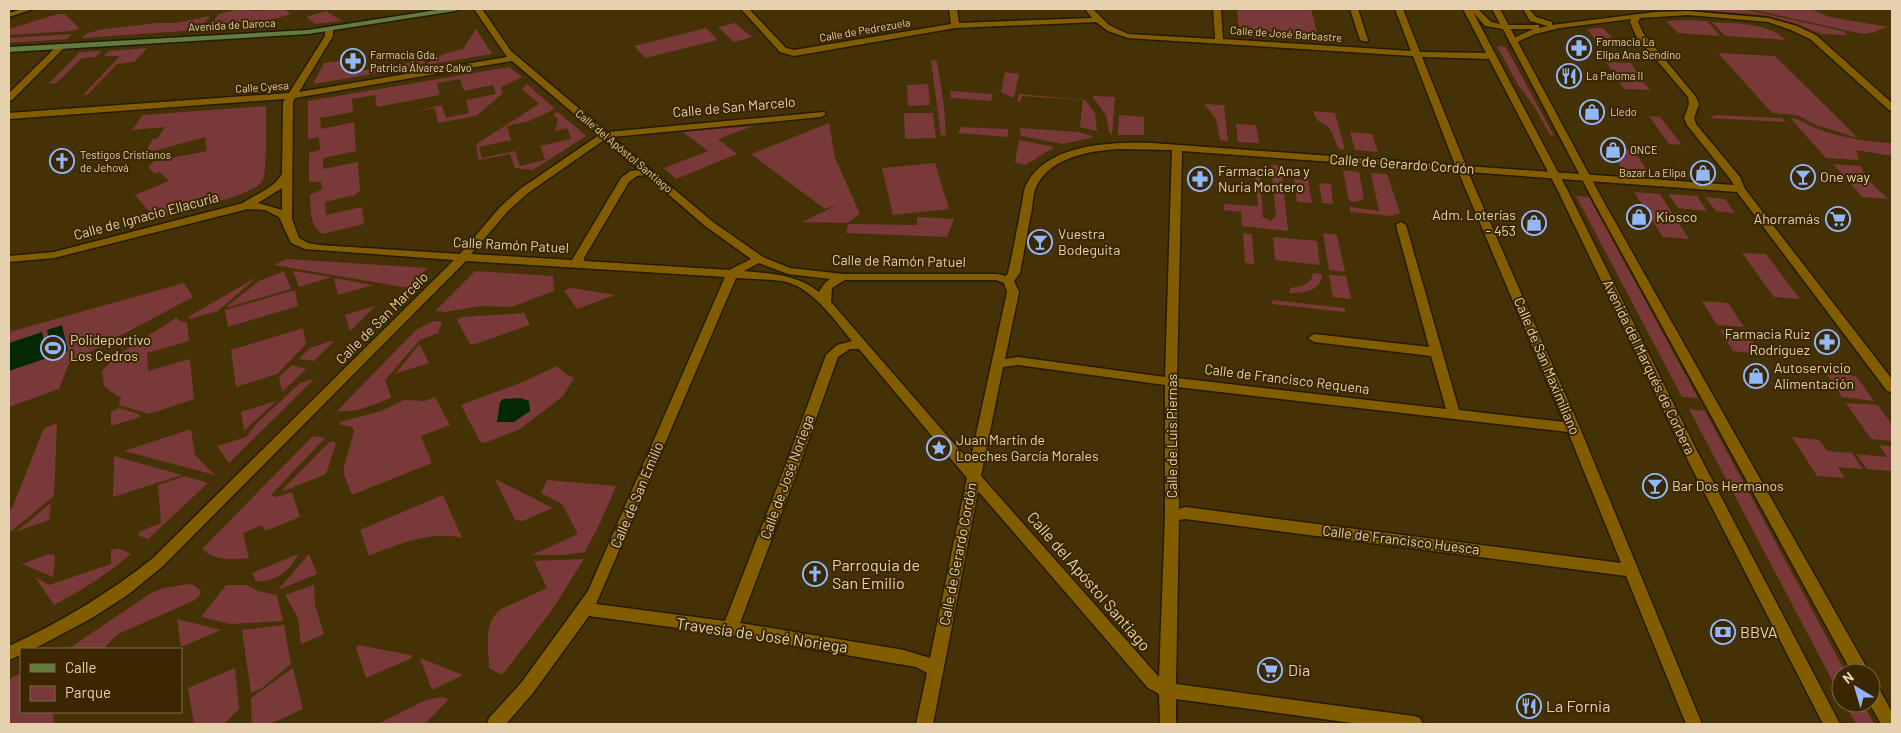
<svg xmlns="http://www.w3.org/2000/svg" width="1901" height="733" font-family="Barlow,sans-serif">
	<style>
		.green { fill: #793939 }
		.water { fill: #042802 }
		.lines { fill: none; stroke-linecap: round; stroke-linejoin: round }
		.pedestrian-casing { stroke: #261a03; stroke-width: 3 }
		.minor-casing { stroke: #261a03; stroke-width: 3 }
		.tertiary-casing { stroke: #261a03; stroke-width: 3 }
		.secondary-casing { stroke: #261a03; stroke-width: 3 }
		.pedestrian { fill: #825d00; fill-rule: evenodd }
		.minor { fill: #825d00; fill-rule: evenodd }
		.tertiary { fill: #825d00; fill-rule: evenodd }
		.secondary { fill: #607c3e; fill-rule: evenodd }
		.labels { text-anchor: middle; stroke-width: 4; stroke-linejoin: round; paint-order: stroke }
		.far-street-label { font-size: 11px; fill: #e5d1ae; stroke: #3a2700 }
		.far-poi-label { font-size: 11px; fill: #e5d1ae; stroke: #3a2700; text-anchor: start }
		.street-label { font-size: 14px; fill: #e5d1ae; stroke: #3a2700 }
		.poi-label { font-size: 14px; fill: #e5d1ae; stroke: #3a2700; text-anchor: start }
		.near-poi-label { font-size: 16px; fill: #e5d1ae; stroke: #3a2700; text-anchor: start }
		.near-street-label { font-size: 16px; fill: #e5d1ae; stroke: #3a2700 }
	</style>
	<rect width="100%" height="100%" fill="#453106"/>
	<g class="green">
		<path d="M239 9 257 11 284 9 291 14 239 29 207 30 219 14Z"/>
		<path d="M1237 9H1311L1319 41 1240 36Z"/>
		<path d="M1687 9H1743L1843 31 1847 35 1821 34 1794 23 1763 15Z"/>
		<path d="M1750 9H1810L1830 17 1888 27 1875 31 1878 32 1863 34Z"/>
		<path d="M326 11 342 21 315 24 306 17Z"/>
		<path d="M58 14H65L78 27V29L72 31 9 35V29Z"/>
		<path d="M210 16 198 30 82 38 88 33 104 29 157 23H176Z"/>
		<path d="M1682 20 1707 21 1720 36 1678 33 1666 21Z"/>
		<path d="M1712 22C1737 24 1766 22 1786 40L1725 36Z"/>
		<path d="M735 23 752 37 734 42 718 27Z"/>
		<path d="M706 28 718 40 645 58 634 46Z"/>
		<path d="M1603 28 1617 43 1597 42 1587 29Z"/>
		<path d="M476 29 492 54 426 65C436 55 450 52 463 49Z"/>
		<path d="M72 34 67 39 9 43V38Z"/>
		<path d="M1497 46 1506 47 1554 136 1550 135 1534 106 1518 85Z"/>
		<path d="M147 48 134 62 117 64 87 95H83L120 56H104L109 51Z"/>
		<path d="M102 51 95 57 82 58 56 83 48 84 80 52Z"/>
		<path d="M1718 53 1775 56 1858 138 1816 125 1798 115 1772 113Z"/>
		<path d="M427 60 421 66 313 84 324 63 338 61 350 69 358 71Z"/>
		<path d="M931 60 937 61 944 106 946 135 941 136Z"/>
		<path d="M1606 62 1631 63 1640 77 1615 75Z"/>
		<path d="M509 67 522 77 503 86 501 88 503 93 476 116 438 123 435 108 412 112 442 105 446 118 469 113 466 100 496 94 493 85 464 91 460 79 437 83 440 95 377 107 375 95 352 99 353 112 320 118 321 129 354 122 356 151 323 158V169L358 162 360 191 355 195 325 202 326 215 362 207 364 224 322 234C309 223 311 211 310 195L322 189 321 182H309V153L320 150 319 137 308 139V101Z"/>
		<path d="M1005 72 1019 74 1014 98 1001 92Z"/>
		<path d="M1616 77 1641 79 1650 90 1624 89Z"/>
		<path d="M527 84 555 109 529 121 507 126 511 140 479 147 482 158 515 151 520 166 545 160 540 146 571 139 567 128 555 131 558 119 553 114 558 112 586 136 533 170 515 168 510 154 479 160 476 145 478 143 539 104 522 89Z"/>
		<path d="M928 84 930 105 908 106 907 85Z"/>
		<path d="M950 91 993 94 991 101 951 98Z"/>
		<path d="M1019 94 1085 100 1095 113 1097 131 1080 127 1083 100 1022 96 1020 102H1017Z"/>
		<path d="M1092 96 1115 97 1112 135 1109 132 1106 115Z"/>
		<path d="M1204 104 1224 105 1228 141 1220 140 1216 119Z"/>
		<path d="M266 106C266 121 267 169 263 180 256 196 175 212 155 218L135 195 169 181 160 172 155 174 148 167 155 161 207 151 205 137 154 151 147 149 153 139H157L165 127 132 130 143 115Z"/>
		<path d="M1313 111 1335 113 1345 150 1339 149 1329 127 1317 120Z"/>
		<path d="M933 113 936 138 905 139 904 113Z"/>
		<path d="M1119 115 1144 117V135H1118Z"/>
		<path d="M1716 115 1782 118 1786 122 1709 118Z"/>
		<path d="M1649 116 1660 117 1682 145 1669 144Z"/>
		<path d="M1790 118C1800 118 1806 125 1815 128 1841 137 1865 142 1892 143V156L1856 150 1859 160 1826 158Z"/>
		<path d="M829 123 835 158 860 214 847 223 802 222 839 204 825 209 751 154Z"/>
		<path d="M1236 124 1256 125 1259 143 1238 142Z"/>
		<path d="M753 126 718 139 737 154 676 179 664 168 708 151 683 132Z"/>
		<path d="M961 127 1008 129V137L958 133Z"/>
		<path d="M1020 128 1079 132 1094 137 1063 144 1021 136Z"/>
		<path d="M1350 132 1372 134 1378 152 1355 150Z"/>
		<path d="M1019 140 1055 147 1025 165 1015 162Z"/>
		<path d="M1614 148 1634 150 1648 172 1623 170 1612 152H1616Z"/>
		<path d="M935 163 949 209 893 215 882 168Z"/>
		<path d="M1833 164 1861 166 1865 177 1888 199 1862 197Z"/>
		<path d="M1271 165 1283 166 1284 173H1282L1288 231 1242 226 1241 212 1224 210V204L1258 206 1255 174H1260L1263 214 1261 216 1271 221 1276 215Z"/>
		<path d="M1343 170 1359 172 1364 199 1355 202 1349 201Z"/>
		<path d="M1371 173 1387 174 1400 213 1392 216 1350 212V207L1379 211Z"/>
		<path d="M1294 179 1308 180 1312 203 1297 202Z"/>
		<path d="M1319 183 1331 184 1333 204 1322 203Z"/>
		<path d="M1634 192 1660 194 1689 239 1663 237Z"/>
		<path d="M1668 194 1697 196 1707 211 1678 208Z"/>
		<path d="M1576 196 1589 197 1698 398 1682 397Z"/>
		<path d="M1705 197 1725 199 1735 213 1716 211Z"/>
		<path d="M917 217 954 219 947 237 846 233 848 224 917 225Z"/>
		<path d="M1243 233 1252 234 1254 264 1245 263Z"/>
		<path d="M1323 233 1337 235 1345 272 1329 270Z"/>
		<path d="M1273 237 1317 241 1320 265 1275 260Z"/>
		<path d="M1742 253 1766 254 1800 299 1774 297Z"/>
		<path d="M287 259 428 268 408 288 274 265Z"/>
		<path d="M284 271 291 289 225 308 259 281Z"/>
		<path d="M293 271 332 277 299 287Z"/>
		<path d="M475 271 553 276 554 291 511 307 480 306 446 312 435 311Z"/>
		<path d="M1313 273 1322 274C1322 291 1303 293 1290 293V288C1300 287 1312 285 1313 273Z"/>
		<path d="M1329 275 1346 276 1351 299 1333 297Z"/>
		<path d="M257 277 218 311 190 319 188 317Z"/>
		<path d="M334 278 373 285 338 295Z"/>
		<path d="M184 283 193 297 69 363 59 389 9 407V332Z"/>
		<path d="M572 288 615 295 577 309 564 290Z"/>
		<path d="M295 290 298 306 228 327 225 310Z"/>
		<path d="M1272 300 1345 308V312L1272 304Z"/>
		<path d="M1702 301 1728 303 1744 327 1717 325Z"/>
		<path d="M375 306 350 331 345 315Z"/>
		<path d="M524 313 530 325 475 344H470L457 320 461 317Z"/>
		<path d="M176 318 183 322H187L189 341 147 353 148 371 190 359 194 399 149 414 119 405 121 397 117 396 104 386 102 371 116 356Z"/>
		<path d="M433 321 442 322 438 333 420 340 385 380 391 397C379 404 351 414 337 411L416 330Z"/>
		<path d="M303 328 306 344 277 374 236 387 231 350Z"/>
		<path d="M1720 330 1747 332 1761 354 1733 351Z"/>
		<path d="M331 341H334L314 361 299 359 310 348Z"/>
		<path d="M420 345 429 363 395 374 418 346Z"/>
		<path d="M292 365 306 369 282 392 279 377Z"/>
		<path d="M557 366 566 374 574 378 563 396 520 429 484 443 480 442 461 405 525 381Z"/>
		<path d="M1826 373 1856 376 1874 401 1842 397Z"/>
		<path d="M314 379 229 463 217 446 246 437 257 423 300 383Z"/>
		<path d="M435 397 450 425 421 436 432 463 352 495 344 475V467L354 431 352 427 341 425 340 422 381 411 404 400 425 401Z"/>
		<path d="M276 401 244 431 241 412Z"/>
		<path d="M1846 403 1878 405 1892 425V441L1871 439Z"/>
		<path d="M119 408 139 414 140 417 111 426V412Z"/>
		<path d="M1689 409 1705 411 1846 673H1841V697Z"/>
		<path d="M57 423 54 496 9 533V510L13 506 44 428Z"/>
		<path d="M191 429 195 455 215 475 124 451Z"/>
		<path d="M313 436 325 438 271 495 276 497 292 492 300 517 265 531 262 525 243 533 249 558C232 560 215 561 202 549Z"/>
		<path d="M1792 437 1819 440 1827 451 1852 453 1863 469 1838 467 1845 478 1817 476Z"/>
		<path d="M332 441 336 443 326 474 284 491 283 489 327 444Z"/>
		<path d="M1879 445 1892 446V471L1867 469 1856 454 1887 457Z"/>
		<path d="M114 456 182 475 113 497Z"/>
		<path d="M185 476 208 483 148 539 137 535 141 531 161 523 158 485Z"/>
		<path d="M495 479 551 507 552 508 523 521 515 520Z"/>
		<path d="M547 480 616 486 601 521 585 552 564 555H532L578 534 562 504 541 493Z"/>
		<path d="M443 495 462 538C432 530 396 545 369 556L360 530Z"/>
		<path d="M51 503 49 520 16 532Z"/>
		<path d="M118 548 131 554C107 574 81 591 54 605L35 577 49 585 111 564V550Z"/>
		<path d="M49 554 54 555 55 560 53 577 22 564Z"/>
		<path d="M298 554C290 571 275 583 256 581L252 573Z"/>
		<path d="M309 554 317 574 278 590Z"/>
		<path d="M584 559 552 610 502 675 489 668C489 647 482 624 501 609L547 588 534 561Z"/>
		<path d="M188 584 194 585 201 591 200 595 195 600 118 634 103 649H68L151 593 164 588Z"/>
		<path d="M226 585H247L258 591 277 595 283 621 231 624 201 617Z"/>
		<path d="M314 585 315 605 324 634 301 644 298 618 285 595Z"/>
		<path d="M177 619 221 630 181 647Z"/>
		<path d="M284 625 291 664 262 688 251 693 242 630Z"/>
		<path d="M358 645 411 655 412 658 366 678 356 648Z"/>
		<path d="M420 658 463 675 432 690Z"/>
		<path d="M235 668 239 709 224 724H194L188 688Z"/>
		<path d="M293 668 303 709 270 724H252L251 698Z"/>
		<path d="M21 673V712H53L54 724H9V679Z"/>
		<path d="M442 697 449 699 425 724H378L426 700Z"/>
		<path d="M1844 703H1863L1874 724H1856Z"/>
	</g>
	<g class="water">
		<path d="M62 325 68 351 53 356 47 330Z"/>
		<path d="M42 332 47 358 9 371V343Z"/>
		<path d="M520 398 529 401 530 411 514 422H497L500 402 503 399Z"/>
	</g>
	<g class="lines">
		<defs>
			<path id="pedestrian" d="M1350 9H1358L1368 40 1367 42 1360 40Z"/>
			<g id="minor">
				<path d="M22 9H33L9 17V13Z"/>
				<path d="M474 9H482L511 51 607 132 824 112 826 114 821 117 612 137 713 222 763 257 790 268 843 274H997L1006 276 1008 273C1013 251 1017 230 1021 208 1023 201 1023 192 1026 185 1047 143 1112 142 1152 143L1455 165 1413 56 1128 38 1108 31 1096 22 955 28 794 56 780 52 741 9H749L786 48 794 50 951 24 949 9H957L959 23 1092 18 1085 9H1093L1109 25 1128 34 1215 39 1213 9H1221L1223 39 1411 51 1395 9H1403L1420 52 1491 53 1495 56 1491 59 1422 57 1466 166 1734 185 1731 180 1687 125 1684 118 1689 104 1688 97 1636 36 1630 22 1631 19 1560 28 1535 34 1513 44 1509 42 1510 40 1533 29H1506L1502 27 1506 25H1539V28L1548 26 1530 21 1523 9H1529L1536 17 1552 22V25L1655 12 1688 11 1769 18 1797 26 1816 35 1892 103V111L1889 110 1810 39 1791 30 1768 22 1688 15 1640 18 1638 22 1643 33 1696 97 1699 104 1694 118 1696 124 1740 177 1745 189 1892 379V392L1887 391 1737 192 1468 172 1580 428 1702 724H1686L1626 576 1185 519 1179 520 1176 684 1414 716 1420 718 1423 724H1359L1176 699V724H1160L1159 694 1148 688 978 491 933 724H916L927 673 916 667 730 635 589 616 533 693 506 724H487L489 718 521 683 588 591 725 277 466 261 163 566 129 594 92 618 34 649H21V655L9 660V646C61 622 108 594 153 558L454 260 305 249 291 243 279 217 265 210 248 209 54 258 9 262V256L54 252 243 203C257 193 272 190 282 174L283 102 285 99 9 119V113L289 93 325 36V30L329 28 333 30V36L299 92 507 57ZM512 61 599 135 520 189 500 207 460 254 319 245 308 243 299 238 292 219 293 102 295 98ZM604 140 639 170 630 171 621 178 572 260 471 254 508 211 528 193ZM1118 149 1172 150 1165 377 1018 357 1005 359 1019 292 1014 281 1020 273C1024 251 1028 230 1032 208 1033 201 1033 192 1037 185 1052 157 1089 151 1118 149ZM1182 151 1458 171 1564 422 1459 410 1406 225 1401 222 1396 225 1429 347 1314 334 1308 338 1314 342 1431 356 1446 409 1177 378ZM646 175 705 226 751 259 729 270 584 261V258L629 182 637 176ZM282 188V210L258 203ZM759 263 788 274 830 279 824 284 819 292C796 274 772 274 744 271ZM736 278C751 279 767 279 782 281 812 286 834 320 852 341L837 345 826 355 783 472 725 621 596 604ZM845 280H996L1004 283 1007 292 970 462 831 302 832 288ZM850 349H859L967 478 930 658 904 650 740 623 797 472 838 357ZM1018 365 1165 385V516L1159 677 981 476 1003 367ZM1177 387 1568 432 1621 563 1185 507 1179 509Z"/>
				<path d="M58 45 65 47 12 100 9 101V93Z"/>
			</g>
			<g id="tertiary">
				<path d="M1463 9H1478L1491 22 1500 24 1492 9H1500L1605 204 1867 668 1869 673H1852L1595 204 1503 29 1485 26 1473 12 1568 191 1696 449 1840 724H1823L1682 449 1558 191Z"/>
				<path d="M1871 683 1877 685 1892 712V724H1881L1869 703H1871Z"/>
			</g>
			<path id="secondary" d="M443 9H459L455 11 308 34 9 52V47L308 30Z"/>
		</defs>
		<use href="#pedestrian" class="pedestrian-casing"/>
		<use href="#minor" class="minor-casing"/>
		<use href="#tertiary" class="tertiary-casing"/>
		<use href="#secondary" class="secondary-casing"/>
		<use href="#pedestrian" class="pedestrian"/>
		<use href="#minor" class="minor"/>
		<use href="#tertiary" class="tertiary"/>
		<use href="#secondary" class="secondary"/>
	</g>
	<defs>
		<symbol id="pharmacy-ring" viewBox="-11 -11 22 22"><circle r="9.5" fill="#3a2700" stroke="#91b8fd" stroke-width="1.5"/><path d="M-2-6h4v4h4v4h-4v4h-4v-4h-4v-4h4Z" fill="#91b8fd"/></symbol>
		<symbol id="restaurant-ring" viewBox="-11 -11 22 22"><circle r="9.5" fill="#3a2700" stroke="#91b8fd" stroke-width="1.5"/><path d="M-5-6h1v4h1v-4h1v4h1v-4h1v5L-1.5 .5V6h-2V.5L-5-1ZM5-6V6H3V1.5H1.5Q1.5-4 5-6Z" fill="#91b8fd"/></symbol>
		<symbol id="shop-ring" viewBox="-11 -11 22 22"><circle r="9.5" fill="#3a2700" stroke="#91b8fd" stroke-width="1.5"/><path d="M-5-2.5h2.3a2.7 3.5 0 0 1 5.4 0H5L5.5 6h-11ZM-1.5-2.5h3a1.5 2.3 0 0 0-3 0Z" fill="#91b8fd"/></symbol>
		<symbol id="church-ring" viewBox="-11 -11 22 22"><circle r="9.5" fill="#3a2700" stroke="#91b8fd" stroke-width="1.5"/><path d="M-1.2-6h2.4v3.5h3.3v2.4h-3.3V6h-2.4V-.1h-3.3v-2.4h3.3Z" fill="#91b8fd"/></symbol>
		<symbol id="bar-ring" viewBox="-11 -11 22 22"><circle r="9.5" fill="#3a2700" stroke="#91b8fd" stroke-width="1.5"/><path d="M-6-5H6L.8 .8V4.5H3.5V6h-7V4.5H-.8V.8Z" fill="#91b8fd"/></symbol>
		<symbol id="supermarket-ring" viewBox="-11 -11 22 22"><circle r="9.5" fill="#3a2700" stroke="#91b8fd" stroke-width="1.5"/><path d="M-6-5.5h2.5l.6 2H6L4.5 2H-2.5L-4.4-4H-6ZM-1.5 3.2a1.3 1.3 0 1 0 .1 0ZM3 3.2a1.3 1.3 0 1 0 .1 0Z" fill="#91b8fd"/></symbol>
		<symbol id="stadium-ring" viewBox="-11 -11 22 22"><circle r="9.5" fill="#3a2700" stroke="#91b8fd" stroke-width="1.5"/><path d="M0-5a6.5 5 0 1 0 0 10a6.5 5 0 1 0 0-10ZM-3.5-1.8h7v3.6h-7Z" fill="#91b8fd"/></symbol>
		<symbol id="sight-ring" viewBox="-11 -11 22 22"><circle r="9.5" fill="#3a2700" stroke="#91b8fd" stroke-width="1.5"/><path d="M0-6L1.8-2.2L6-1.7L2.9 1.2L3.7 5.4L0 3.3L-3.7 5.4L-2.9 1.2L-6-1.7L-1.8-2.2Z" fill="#91b8fd"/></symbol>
		<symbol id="bank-ring" viewBox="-11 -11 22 22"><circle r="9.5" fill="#3a2700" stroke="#91b8fd" stroke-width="1.5"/><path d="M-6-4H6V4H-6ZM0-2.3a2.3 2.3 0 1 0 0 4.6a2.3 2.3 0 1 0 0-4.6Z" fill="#91b8fd"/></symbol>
	</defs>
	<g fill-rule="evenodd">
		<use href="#pharmacy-ring" x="1565" y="34" width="28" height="28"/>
		<use href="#pharmacy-ring" x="339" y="47" width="28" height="28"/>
		<use href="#restaurant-ring" x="1555" y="62" width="28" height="28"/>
		<use href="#shop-ring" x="1578" y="98" width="28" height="28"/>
		<use href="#shop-ring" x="1599" y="136" width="28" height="28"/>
		<use href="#church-ring" x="48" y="147" width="28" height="28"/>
		<use href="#shop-ring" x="1689" y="159" width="28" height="28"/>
		<use href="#bar-ring" x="1789" y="163" width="28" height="28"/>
		<use href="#pharmacy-ring" x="1186" y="165" width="28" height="28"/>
		<use href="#shop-ring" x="1625" y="203" width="28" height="28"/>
		<use href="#supermarket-ring" x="1824" y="205" width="28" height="28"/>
		<use href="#shop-ring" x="1520" y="209" width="28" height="28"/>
		<use href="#bar-ring" x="1026" y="228" width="28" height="28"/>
		<use href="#pharmacy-ring" x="1813" y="328" width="28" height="28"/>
		<use href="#stadium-ring" x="39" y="334" width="28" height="28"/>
		<use href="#shop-ring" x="1742" y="362" width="28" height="28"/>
		<use href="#sight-ring" x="925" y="434" width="28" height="28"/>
		<use href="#bar-ring" x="1641" y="472" width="28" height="28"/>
		<use href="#church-ring" x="801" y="560" width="28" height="28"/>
		<use href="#bank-ring" x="1709" y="618" width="28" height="28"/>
		<use href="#supermarket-ring" x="1256" y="656" width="28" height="28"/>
		<use href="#restaurant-ring" x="1515" y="692" width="28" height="28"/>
	</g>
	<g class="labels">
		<g class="far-street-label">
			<text transform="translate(232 25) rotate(-3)" y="4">Avenida de Daroca</text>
			<text transform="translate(865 30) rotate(-10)" y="4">Calle de Pedrezuela</text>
			<text transform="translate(1286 34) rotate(4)" y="4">Calle de José Barbastre</text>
			<text transform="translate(262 87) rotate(-4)" y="4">Calle Cyesa</text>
			<text transform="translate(624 151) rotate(40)" y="4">Calle del Apóstol Santiago</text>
		</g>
		<g class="far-poi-label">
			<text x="1596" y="46">Farmacia La<tspan x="1596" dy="13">Elipa Ana Sendino</tspan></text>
			<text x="370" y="59">Farmacia Gda.<tspan x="370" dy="13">Patricia Álvarez Calvo</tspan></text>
			<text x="1586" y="80">La Paloma II</text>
			<text x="1610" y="116">Lledo</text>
			<text x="1630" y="154">ONCE</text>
			<text x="80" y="159">Testigos Cristianos<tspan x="80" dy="13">de Jehová</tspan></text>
			<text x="1686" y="177" text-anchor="end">Bazar La Elipa</text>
		</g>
		<g class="street-label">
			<text transform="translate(734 107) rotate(-5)" y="5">Calle de San Marcelo</text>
			<text transform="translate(1402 164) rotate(4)" y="5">Calle de Gerardo Cordón</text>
			<text transform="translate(146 216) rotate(-15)" y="5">Calle de Ignacio Ellacuría</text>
			<text transform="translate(511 245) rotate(3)" y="5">Calle Ramón Patuel</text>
			<text transform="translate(899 261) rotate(1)" y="5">Calle de Ramón Patuel</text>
			<text transform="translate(382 318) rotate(-45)" y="5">Calle de San Marcelo</text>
			<text transform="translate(1547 366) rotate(67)" y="5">Calle de San Maximiliano</text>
			<text transform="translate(1649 367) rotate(64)" y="5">Avenida del Marqués de Corbera</text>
			<text transform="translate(1287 379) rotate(7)" y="5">Calle de Francisco Requena</text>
			<text transform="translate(1172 436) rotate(-90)" y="5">Calle de Luis Piernas</text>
			<text transform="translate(787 477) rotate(-70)" y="5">Calle de José Noriega</text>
			<text transform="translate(637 495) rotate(-67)" y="5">Calle de San Emilio</text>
			<text transform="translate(1401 540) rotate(7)" y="5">Calle de Francisco Huesca</text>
			<text transform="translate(958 554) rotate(-79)" y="5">Calle de Gerardo Cordón</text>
		</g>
		<g class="poi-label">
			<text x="1218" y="176">Farmacia Ana y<tspan x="1218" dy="16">Nuria Montero</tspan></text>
			<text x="1820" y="182">One way</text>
			<text x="1516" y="220" text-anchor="end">Adm. Loterías<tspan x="1516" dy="16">- 453</tspan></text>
			<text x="1656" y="222">Kiosco</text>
			<text x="1820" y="224" text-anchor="end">Ahorramás</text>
			<text x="1058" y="239">Vuestra<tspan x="1058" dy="16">Bodeguita</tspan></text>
			<text x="1810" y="339" text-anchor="end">Farmacia Ruiz<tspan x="1810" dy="16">Rodríguez</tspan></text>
			<text x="70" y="345">Polideportivo<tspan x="70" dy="16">Los Cedros</tspan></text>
			<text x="1774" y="373">Autoservicio<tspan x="1774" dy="16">Alimentación</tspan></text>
			<text x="956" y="445">Juan Martín de<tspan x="956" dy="16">Loeches García Morales</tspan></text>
			<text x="1672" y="491">Bar Dos Hermanos</text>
		</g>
		<g class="near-poi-label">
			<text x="832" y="571">Parroquia de<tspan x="832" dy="18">San Emilio</tspan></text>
			<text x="1740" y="638">BBVA</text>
			<text x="1288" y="676">Dia</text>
			<text x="1546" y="712">La Fornia</text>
		</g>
		<g class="near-street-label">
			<text transform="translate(1089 581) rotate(49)" y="6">Calle del Apóstol Santiago</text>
			<text transform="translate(762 635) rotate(8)" y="6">Travesía de José Noriega</text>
		</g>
	</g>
	<rect width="1901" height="733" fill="none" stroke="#e5d1ae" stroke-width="20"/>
	<rect x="20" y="648" width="162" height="65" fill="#3a2700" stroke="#7e6b46"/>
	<rect x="30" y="664" width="25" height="8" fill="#607c3e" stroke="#7e6b46"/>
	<text x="65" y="673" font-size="15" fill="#e5d1ae">Calle</text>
	<rect x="30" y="686" width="25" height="15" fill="#793939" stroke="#7e6b46"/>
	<text x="65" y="698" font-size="15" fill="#e5d1ae">Parque</text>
	<g transform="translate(1856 688) rotate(322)"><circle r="24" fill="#3a2700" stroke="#7e6b46"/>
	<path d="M0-4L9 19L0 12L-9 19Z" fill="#91b8fd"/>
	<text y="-8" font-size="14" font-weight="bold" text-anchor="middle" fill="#e5d1ae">N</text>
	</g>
</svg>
